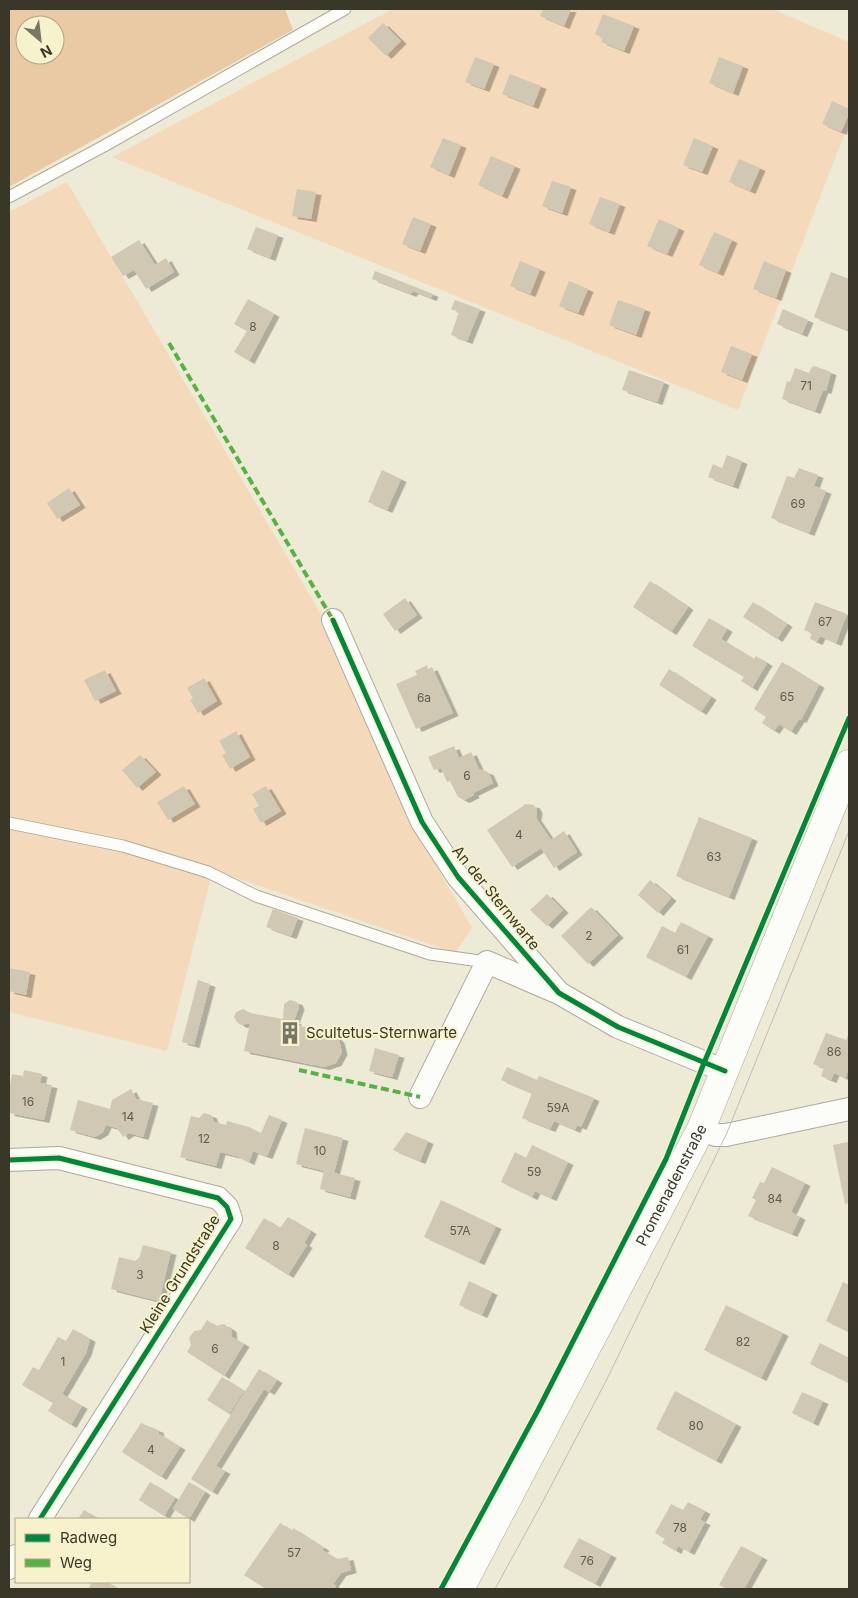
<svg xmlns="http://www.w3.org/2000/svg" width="858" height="1598" font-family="Inter,sans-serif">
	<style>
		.green { fill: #f4dabb }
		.forest { fill: #eacaa5; fill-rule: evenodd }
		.building { fill: #d0c8b2; filter: url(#shadow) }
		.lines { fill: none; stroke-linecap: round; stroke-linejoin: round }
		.lane-casing { stroke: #acaa9a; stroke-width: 13 }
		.street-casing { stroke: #acaa9a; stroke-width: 24 }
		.secondary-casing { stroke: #acaa9a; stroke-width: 29 }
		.lane { stroke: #fcfcf9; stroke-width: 11 }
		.street { stroke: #fcfcf9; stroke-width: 22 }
		.secondary { stroke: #fcfcf9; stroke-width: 28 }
		.tram { stroke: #bdbdb7; stroke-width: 1 }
		.quiet { stroke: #56b245; stroke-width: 4; stroke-dasharray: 8 4; stroke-linecap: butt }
		.cycleway-casing { stroke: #f7f1cc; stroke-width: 8 }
		.cycleway { stroke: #00873e; stroke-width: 5 }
		.labels { text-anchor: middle; stroke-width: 4; stroke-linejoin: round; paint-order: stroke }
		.number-label { font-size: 12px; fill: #5f5b4a }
		.street-label { font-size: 15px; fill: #393728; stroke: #f7f1cc }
		.poi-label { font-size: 15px; fill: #393728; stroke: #f7f1cc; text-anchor: start }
	</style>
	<defs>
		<filter id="shadow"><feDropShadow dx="5.5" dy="3" stdDeviation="0" flood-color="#0004"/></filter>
	</defs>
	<rect width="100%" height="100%" fill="#edead6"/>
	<g class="green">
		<path d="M393 9H772L849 42V122L738 410 112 157Z"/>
		<path d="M67 182 325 621 427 850 472 928 455 953 213 870 167 1051 9 1012V212Z"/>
	</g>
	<path class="forest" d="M9 9H285L293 30 9 187ZM25 25H55V55H25Z"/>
	<g class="building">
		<path d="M543 9H571L564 26 540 16Z"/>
		<path d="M603 14 634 26 624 51 601 42 603 38 595 34Z"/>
		<path d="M383 23 401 41 386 56 368 38Z"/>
		<path d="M475 57 494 64 484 89 465 82Z"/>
		<path d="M719 57 743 66 733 93 709 83Z"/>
		<path d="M510 74 541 86 533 106 502 94Z"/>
		<path d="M832 101 849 109V114L841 132 822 124Z"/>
		<path d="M443 138 461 145 449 175 430 167Z"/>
		<path d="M694 138 713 146 702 172 683 165Z"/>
		<path d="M491 156 515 166 502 196 478 185Z"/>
		<path d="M739 159 760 168 750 191 729 182Z"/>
		<path d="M552 181 571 187 562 213 542 206Z"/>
		<path d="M297 189 316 192 311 219 292 216Z"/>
		<path d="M600 197 620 204 609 232 589 224Z"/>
		<path d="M413 217 431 224 420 251 402 244Z"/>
		<path d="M659 219 679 228 667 254 647 246Z"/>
		<path d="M256 227 278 235 270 258 247 249Z"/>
		<path d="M714 232 732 240 718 273 699 265Z"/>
		<path d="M139 240 155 265 166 258 174 272 146 289 134 270 123 276 111 257Z"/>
		<path d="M520 261 540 269 530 294 510 286Z"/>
		<path d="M764 261 786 270 776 298 753 289Z"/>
		<path d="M375 271 433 294 431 298 413 291 411 294 372 279Z"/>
		<path d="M831 272 849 279V327L847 330 814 317Z"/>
		<path d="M569 281 588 289 578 313 559 306Z"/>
		<path d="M248 299 274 314 249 361 234 352 247 331 234 324Z"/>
		<path d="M455 300 480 309 467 341 451 335 459 312 451 309Z"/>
		<path d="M618 300 645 309 636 335 609 325Z"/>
		<path d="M783 309 808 320 802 334 777 324Z"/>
		<path d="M731 346 752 354 742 380 721 372Z"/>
		<path d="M814 366 831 372 826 391 823 390 815 411 782 399 787 381 790 382 795 368 809 373 811 368Z"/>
		<path d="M629 370 664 382 657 402 622 390Z"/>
		<path d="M727 455 742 461 733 486 708 477 713 464 722 468Z"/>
		<path d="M799 468 818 475 814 486 826 491 809 533 771 518 787 476 794 478Z"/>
		<path d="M382 470 401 479 387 510 368 502Z"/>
		<path d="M69 488 80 505 57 519 47 503Z"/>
		<path d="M650 581 688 607 671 632 633 607Z"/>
		<path d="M405 598 417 615 395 631 383 614Z"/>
		<path d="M753 602 787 624 777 639 743 617Z"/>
		<path d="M815 602 847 614 836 643 820 636 817 642 810 639 812 633 804 630Z"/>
		<path d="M709 618 727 629 721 639 754 659 756 656 767 663 752 688 741 681 744 677 692 646Z"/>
		<path d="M782 662 819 685 801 720 799 719 791 732 779 724 774 731 762 723 766 717 754 709Z"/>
		<path d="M427 665 428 669 432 667 453 713 416 729 396 684 417 675 415 671Z"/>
		<path d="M669 669 711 697 701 712 659 685Z"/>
		<path d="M105 670 116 691 95 701 84 680Z"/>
		<path d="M204 678 217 701 198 713 190 700 193 698 187 688Z"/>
		<path d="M236 731 250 757 230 769 222 755 226 753 219 741Z"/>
		<path d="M454 746 459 758 471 752 479 769 488 772 493 783 473 793 474 795 464 800 458 797 450 781 447 782 441 768 434 770 428 757Z"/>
		<path d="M140 755 156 772 137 788 122 770Z"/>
		<path d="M184 786 195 804 168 820 157 802Z"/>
		<path d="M266 786 281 811 261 823 253 809 259 806 252 794Z"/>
		<path d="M526 804 534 805 537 810 536 818 551 840 564 831 577 852 554 868 541 848 512 867 487 830Z"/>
		<path d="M699 817 752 838 729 897 676 876Z"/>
		<path d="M650 880 671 898 658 913 638 895Z"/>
		<path d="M547 894 563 910 547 926 530 910Z"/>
		<path d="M591 907 618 935 588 964 561 936Z"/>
		<path d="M273 909 298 918 291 936 266 927Z"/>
		<path d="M681 922 708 936 686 977 646 957 662 926 675 933Z"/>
		<path d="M9 968 30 972 26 995 9 991Z"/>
		<path d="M198 980 210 984 194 1045 182 1042Z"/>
		<path d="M290 1000 297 1002 299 1007 294 1021H296L295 1025 330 1032 339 1040 342 1052 336 1063 324 1067 244 1051 250 1023 241 1025 237 1022 234 1017 236 1012 243 1009 250 1013 283 1019 284 1004Z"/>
		<path d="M826 1033 846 1040 849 1033V1068L845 1078 834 1073 831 1080 821 1076 824 1068 813 1064Z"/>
		<path d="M375 1048 399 1055 392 1077 369 1071Z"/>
		<path d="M507 1067 537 1080 539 1076 594 1098 581 1127 577 1125 575 1130 554 1121 550 1129 522 1118 532 1093 501 1080Z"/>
		<path d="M24 1070 42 1074 40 1083 52 1085 44 1120 9 1113V1091L12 1074 23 1076Z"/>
		<path d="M131 1089 136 1099 153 1103 143 1137 129 1133 123 1137 117 1128 106 1125 103 1132 95 1137 70 1130 78 1100 110 1109 112 1100Z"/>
		<path d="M204 1113 211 1115 214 1122 226 1125 227 1121 249 1127 261 1133 269 1115 282 1120 267 1156 253 1151 249 1162 236 1156 220 1152 216 1166 180 1157 191 1116 199 1118Z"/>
		<path d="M305 1128 343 1138 334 1173 355 1178 350 1197 320 1189 324 1171 296 1164Z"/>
		<path d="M406 1132 428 1141 420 1161 393 1150Z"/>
		<path d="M848 1142 849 1150V1203L845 1204 833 1145Z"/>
		<path d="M532 1145 568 1162 551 1198 535 1191 532 1197 501 1182 515 1152 526 1158Z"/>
		<path d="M772 1167 805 1183 791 1212 800 1217 792 1234 748 1216 756 1200 752 1198 760 1182 764 1183Z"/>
		<path d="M441 1200 496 1226 479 1262 424 1237Z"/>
		<path d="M288 1217 311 1231 304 1243 307 1245 288 1275 245 1248 264 1218 280 1228Z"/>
		<path d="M143 1245 171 1252 159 1301 111 1289 119 1257 135 1261 139 1258Z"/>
		<path d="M469 1281 492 1292 482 1315 459 1305Z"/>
		<path d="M843 1282 849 1285V1332L826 1321Z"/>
		<path d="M726 1305 783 1333 761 1378 704 1350Z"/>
		<path d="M207 1320 216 1326 224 1324 231 1329 232 1337 244 1344 224 1376 187 1352 191 1345 189 1338 194 1331 201 1330Z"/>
		<path d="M73 1329 90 1339 86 1353 62 1394 82 1406 71 1425 48 1411 53 1403 22 1385 33 1367 39 1370 58 1337 66 1341Z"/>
		<path d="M820 1343 849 1358V1383L810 1364Z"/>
		<path d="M259 1369 277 1380 269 1392 264 1389 216 1466 225 1471 212 1492 191 1479Z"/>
		<path d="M222 1377 244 1391 229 1414 207 1400Z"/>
		<path d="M675 1391 736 1424 716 1461 656 1429Z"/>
		<path d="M802 1392 823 1401 813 1423 792 1413Z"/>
		<path d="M141 1423 158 1430 159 1434 180 1447 161 1477 122 1452Z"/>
		<path d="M150 1482 175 1498 164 1516 139 1500Z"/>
		<path d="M189 1482 205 1492 189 1519 173 1509Z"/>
		<path d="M688 1502 705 1511 700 1520 705 1522 689 1552 678 1546 676 1551 662 1543 665 1539 655 1533 671 1504 683 1510Z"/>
		<path d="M84 1510 99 1519H78Z"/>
		<path d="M280 1523 292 1531 293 1528 324 1548 322 1550 337 1559 348 1557 351 1570 341 1573 333 1584 336 1586 334 1589H266L244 1575Z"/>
		<path d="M579 1538 611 1555 595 1584 563 1567Z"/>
		<path d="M741 1546 762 1557 744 1589H727L719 1585Z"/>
		<path d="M92 1582H107L119 1589H88Z"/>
	</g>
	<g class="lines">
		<defs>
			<g id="lane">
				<path d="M9 197 104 146 345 9"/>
				<path d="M9 823 123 846 208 872 256 896 430 954 487 962"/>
			</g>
			<g id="street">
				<path d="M333 620 422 822 458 877 559 993 618 1027 725 1071"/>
				<path d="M420 1097 487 962 554 991"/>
				<path d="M701 1129 716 1135H726L849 1109"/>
				<path d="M9 1160 59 1158 218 1198 227 1207 231 1219 40 1519"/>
				<path d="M9 1568 16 1556"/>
			</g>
			<g id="secondary">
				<path id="s1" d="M460 1589 701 1129 849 764"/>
			</g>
		</defs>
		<use href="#lane" class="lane-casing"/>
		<use href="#street" class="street-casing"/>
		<use href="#secondary" class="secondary-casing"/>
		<use href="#lane" class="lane"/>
		<use href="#street" class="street"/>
		<use href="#secondary" class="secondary"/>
		<path class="tram" d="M495 1589 541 1505 606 1381 726 1135 849 831"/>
		<g class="quiet">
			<path d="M169 343 333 620"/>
			<path d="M299 1070 420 1097"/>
		</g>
		<defs>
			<g id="cycleway">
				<path d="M333 620 422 822 458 877 559 993 618 1027 725 1071"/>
				<path d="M9 1160 59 1158 218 1198 227 1207 231 1219 40 1519"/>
				<path d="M441 1589 538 1410 666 1159 704 1063 849 718"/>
			</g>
		</defs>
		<use href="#cycleway" class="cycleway-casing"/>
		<use href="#cycleway" class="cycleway"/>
	</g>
	<defs>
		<symbol id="building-bare" viewBox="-9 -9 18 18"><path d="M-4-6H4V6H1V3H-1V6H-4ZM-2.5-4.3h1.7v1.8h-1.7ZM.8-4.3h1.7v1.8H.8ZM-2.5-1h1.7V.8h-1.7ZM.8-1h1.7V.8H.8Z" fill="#787665" stroke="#f7f1cc" stroke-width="2.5" paint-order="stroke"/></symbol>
	</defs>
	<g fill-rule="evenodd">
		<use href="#building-bare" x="274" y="1017" width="32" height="32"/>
	</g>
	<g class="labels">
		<g class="number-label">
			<text x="253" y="331">8</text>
			<text x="806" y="390">71</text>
			<text x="798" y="508">69</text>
			<text x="825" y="626">67</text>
			<text x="787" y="701">65</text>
			<text x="424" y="702">6a</text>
			<text x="467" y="780">6</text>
			<text x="519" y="839">4</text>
			<text x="714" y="861">63</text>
			<text x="589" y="940">2</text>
			<text x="683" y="954">61</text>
			<text x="834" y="1056">86</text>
			<text x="28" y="1106">16</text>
			<text x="558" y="1112">59A</text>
			<text x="128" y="1121">14</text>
			<text x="204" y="1143">12</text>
			<text x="320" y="1155">10</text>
			<text x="534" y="1176">59</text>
			<text x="775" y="1203">84</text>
			<text x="460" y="1235">57A</text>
			<text x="276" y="1250">8</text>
			<text x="140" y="1279">3</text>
			<text x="743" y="1346">82</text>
			<text x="215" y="1353">6</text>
			<text x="63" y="1366">1</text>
			<text x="696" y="1430">80</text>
			<text x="151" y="1454">4</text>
			<text x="680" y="1532">78</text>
			<text x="294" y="1557">57</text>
			<text x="587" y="1565">76</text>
		</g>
		<g class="street-label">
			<text transform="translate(496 898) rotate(51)" y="5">An der Sternwarte</text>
			<text dy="5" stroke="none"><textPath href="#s1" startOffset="456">Promenadenstraße</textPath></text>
			<text transform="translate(180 1274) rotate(-58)" y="5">Kleine Grundstraße</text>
		</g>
		<g class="poi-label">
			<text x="306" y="1038">Scultetus-Sternwarte</text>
		</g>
	</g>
	<rect width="858" height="1598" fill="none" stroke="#393728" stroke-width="20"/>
	<rect x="15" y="1518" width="175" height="65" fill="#f7f1cc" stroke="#aba78a"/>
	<rect x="25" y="1534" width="25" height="8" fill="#00873e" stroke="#aba78a"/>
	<text x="60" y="1543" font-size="15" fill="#393728">Radweg</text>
	<rect x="25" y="1559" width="25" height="8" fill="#56b245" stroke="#aba78a"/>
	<text x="60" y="1568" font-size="15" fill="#393728">Weg</text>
	<g transform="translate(40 40) rotate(152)"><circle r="24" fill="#f7f1cc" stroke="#aba78a"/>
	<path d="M0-4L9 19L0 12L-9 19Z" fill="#787665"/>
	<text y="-8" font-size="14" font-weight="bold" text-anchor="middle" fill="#393728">N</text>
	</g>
</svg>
